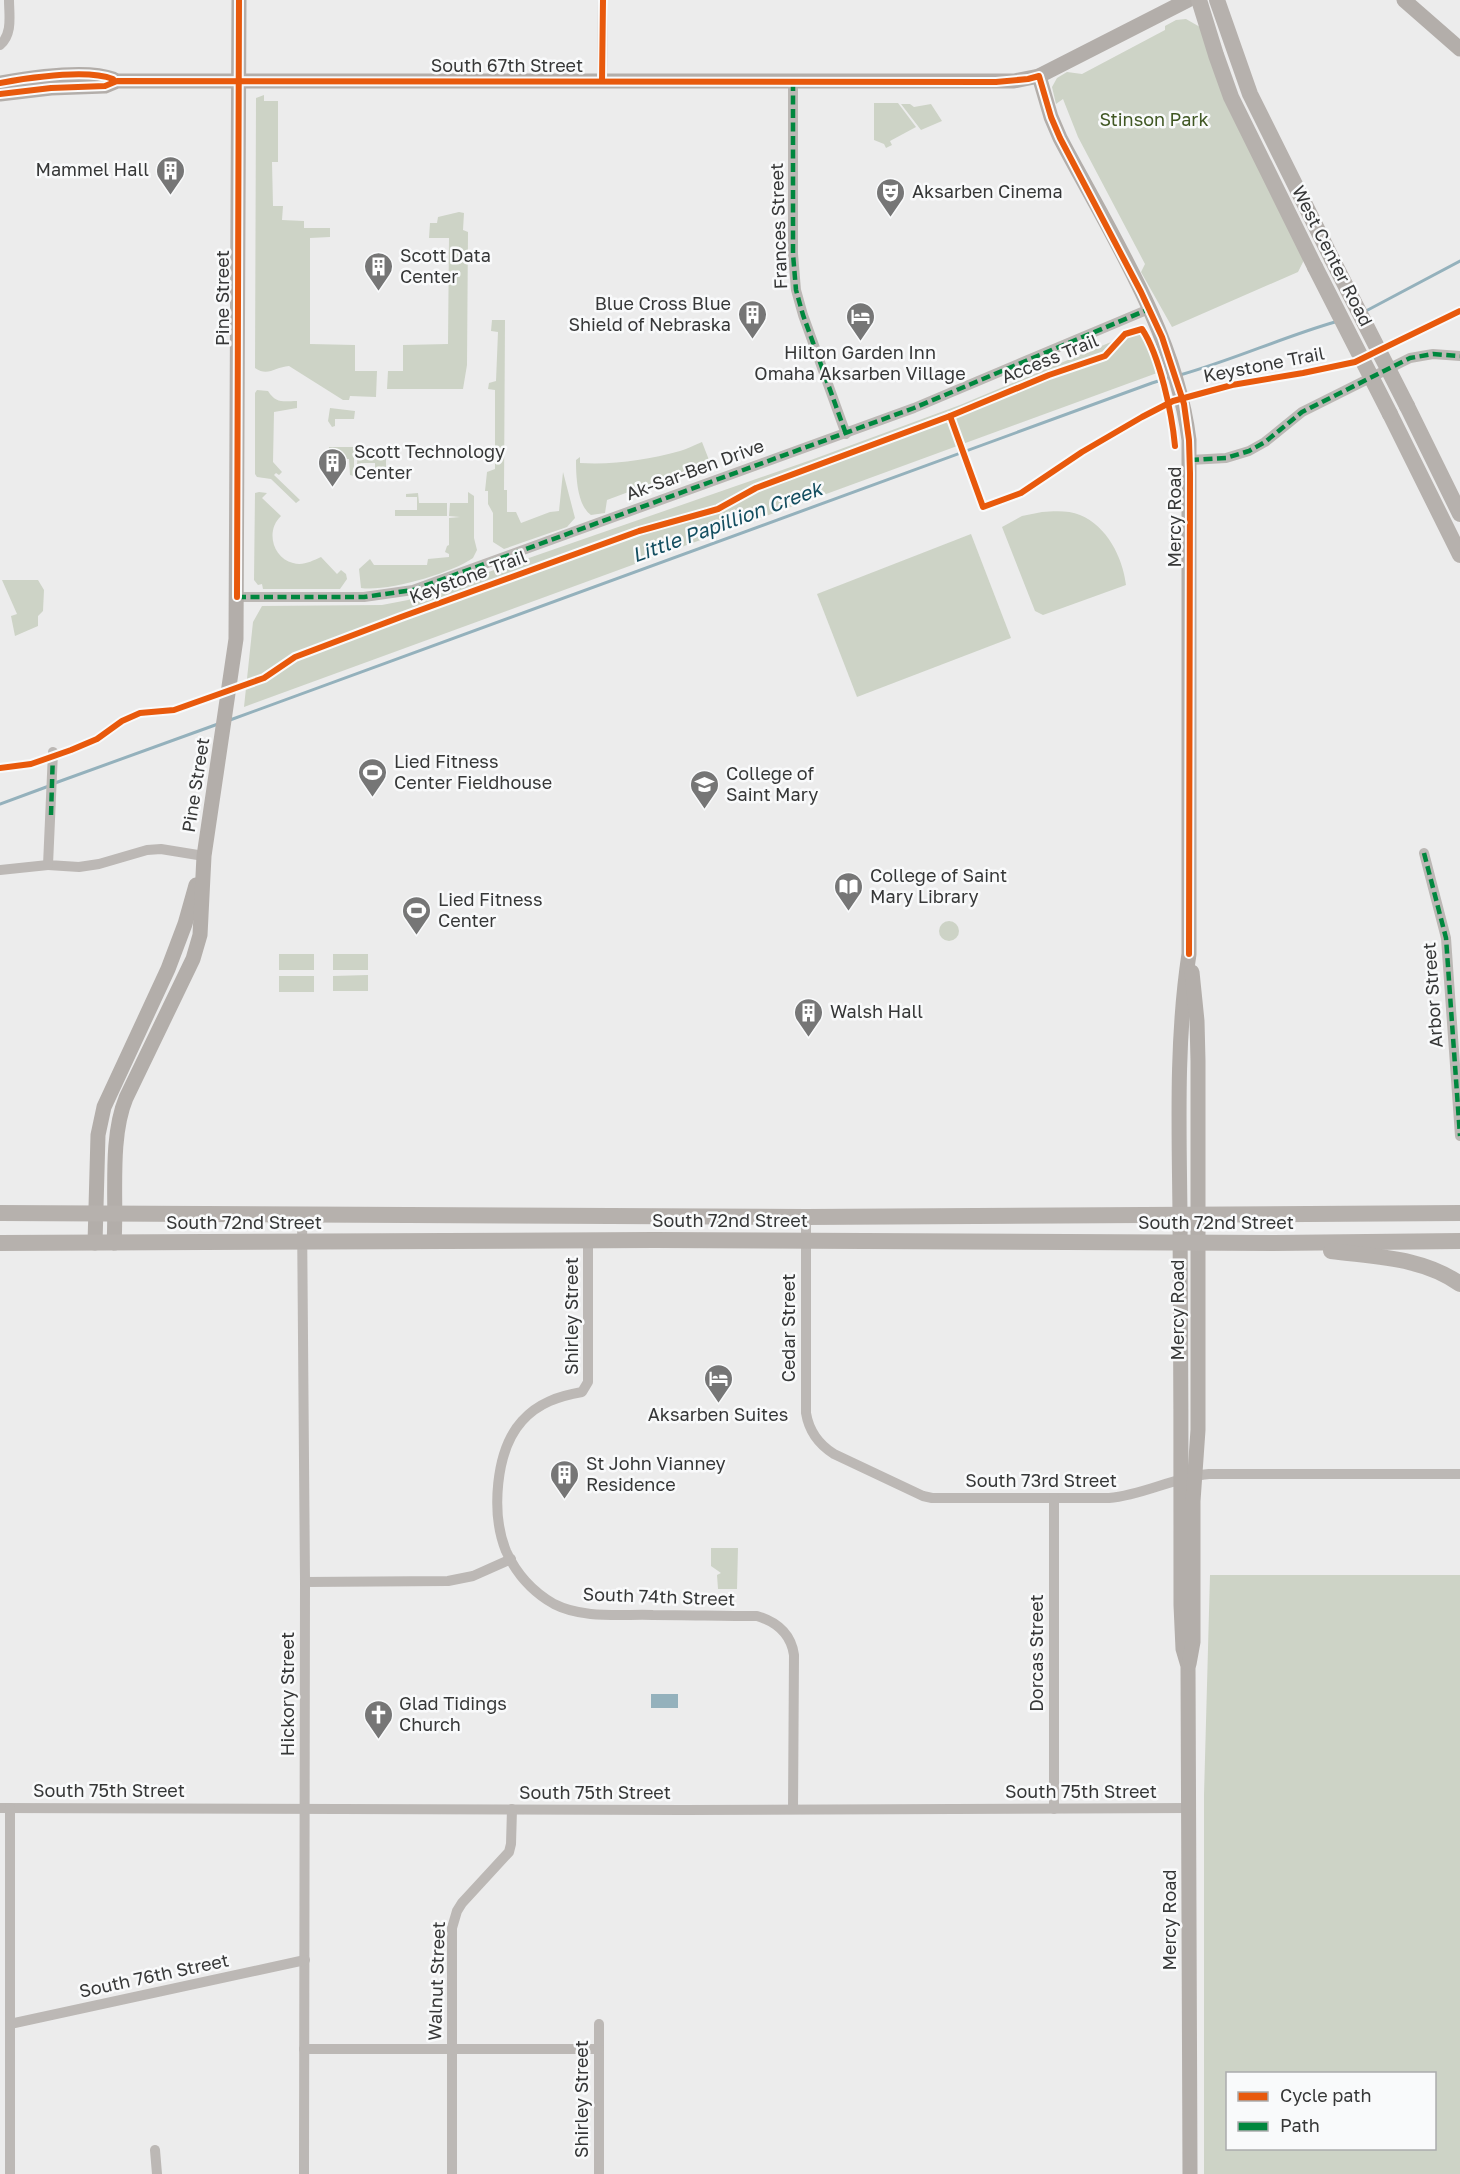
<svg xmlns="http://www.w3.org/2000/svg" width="1460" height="2174" font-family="'Golos Text',sans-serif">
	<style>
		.green { fill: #cdd3c6; fill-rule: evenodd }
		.water { fill: #94b1bc }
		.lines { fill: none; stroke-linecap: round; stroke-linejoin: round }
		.stream { stroke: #94b1bc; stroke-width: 3 }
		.street { stroke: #bcb8b5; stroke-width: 10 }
		.secondary { stroke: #b3aeaa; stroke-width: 15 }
		.primary { stroke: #b6b1ad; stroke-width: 16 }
		.primary-bridge { stroke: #b6b1ad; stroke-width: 16 }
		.quiet { stroke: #00873e; stroke-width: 4.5; stroke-dasharray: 9 4.5; stroke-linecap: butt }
		.cycleway-casing { stroke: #f9fafb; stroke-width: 10 }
		.cycleway { stroke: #e8590c; stroke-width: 6 }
		.labels { text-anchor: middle; stroke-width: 5; stroke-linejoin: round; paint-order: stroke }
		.street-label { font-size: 18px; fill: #363737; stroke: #f9fafb }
		.park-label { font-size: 18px; fill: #405723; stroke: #f9fafb }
		.poi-label { font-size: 18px; fill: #363737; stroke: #f9fafb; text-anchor: start }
		.water-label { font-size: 20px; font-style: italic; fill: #134e60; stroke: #f9fafb }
	</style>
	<rect width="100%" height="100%" fill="#ececec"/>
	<g class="green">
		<path d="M1186 19 1200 27 1304 260 1298 272 1172 327 1141 272 1145 264 1078 137 1063 99 1056 104 1052 87 1057 78 1067 72 1082 74 1165 30V26L1176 20Z"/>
		<path d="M264 95V101H278V162H272L273 206H283L282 220 304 221V228H330V237L310 238V344L355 345V371H377L376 397 350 396 349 400H343L289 366C275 367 268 377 255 368L256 98Z"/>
		<path d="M874 103H898L916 127 890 141 892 145 886 148 884 144 874 140Z"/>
		<path d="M901 104H910L914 107 931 104 942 121 921 130Z"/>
		<path d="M459 212 464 213 463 230 468 232 467 365 463 389H387L388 371H403V345L448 344 449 238H429L430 223H437L438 217Z"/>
		<path d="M492 320H505L504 490H507V512H516L521 523 550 512 559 511 563 472 575 518 567 527 504 549 493 542V513L488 504V491H485L487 472 495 469V390L488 389 489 383 496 381 498 332 491 331Z"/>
		<path d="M1134 328 1145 339 1157 373 244 707 253 622 262 606 382 605 408 600 811 460 960 405 1111 342Z"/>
		<path d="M257 390 268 391C276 404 284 401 297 401V408L274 412 273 462 282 472 279 475 276 473 274 475 300 500 296 503 271 479 257 477 255 474V393Z"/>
		<path d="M330 408 355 411 354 419H335V426L332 427 328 421Z"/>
		<path d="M702 442 709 460 706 463 607 500 605 513 591 515C577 505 576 476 576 460L580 457V463C614 465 647 460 680 451 687 449 694 445 702 442Z"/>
		<path d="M329 447H354V476L350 475 349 459H329Z"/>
		<path d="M375 447 377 450H386V478H370V476L375 475V463H361L360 465H357L358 448Z"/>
		<path d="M259 492 267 493 262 498 281 516C265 531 273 558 293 563 303 566 312 561 321 557L337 574 341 570 346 574 347 579 340 589H263L262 584 258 585 254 580 255 493Z"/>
		<path d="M468 492 474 496V538L477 550 473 558C452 573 387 592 361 588L359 569 370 559 374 565H427L428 559 449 557V554L445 552 447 546 449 545V518L460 517 449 516 450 503H468Z"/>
		<path d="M418 493 419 503H447V516H395V510H417V497H406V494Z"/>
		<path d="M1042 512C1054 511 1069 510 1080 515 1107 526 1123 558 1126 585L1043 615 1035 611 1002 527 1022 516Z"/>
		<path d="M971 534 1011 638 857 697 817 594Z"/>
		<path d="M2 580H38L44 590 43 611 38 616V626L15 636 11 616 17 614Z"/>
		<circle cx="949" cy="931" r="10"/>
		<rect x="279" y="954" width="35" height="16"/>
		<rect x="333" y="954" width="35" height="16"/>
		<path d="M368 975V991H333V976Z"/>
		<rect x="279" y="976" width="35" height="16"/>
		<path d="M711 1548H738L737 1589H718L717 1575 721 1573 711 1566Z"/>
		<path d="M1210 1575H1460V2174H1204V1795ZM1228 2074H1434V2148H1228Z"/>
	</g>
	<rect class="water" x="651" y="1694" width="27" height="14"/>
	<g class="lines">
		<g class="stream">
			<path d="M1364 312 1460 261"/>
			<path d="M1180 375C1233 360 1283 337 1335 322"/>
			<path d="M230 720 1152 383 1171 377"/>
			<path d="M55 783 218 724"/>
			<path d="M0 804 49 786"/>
		</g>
		<g class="street">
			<path d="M0 45C13 34 9 15 9 0"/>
			<path d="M602 81 603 0"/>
			<path d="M793 82V254L796 290 803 315 846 434"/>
			<path d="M1190 460 1226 458 1249 451 1265 442 1302 412 1410 358 1433 354 1460 356"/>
			<path d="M237 597H364L413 590 914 408 1149 309"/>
			<path d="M53 752 48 865 79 867 99 864 147 850 161 849 204 856"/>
			<path d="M1424 853 1446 938 1460 1136"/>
			<path d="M0 870 48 865"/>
			<path d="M302 1214 305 1582 304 2174"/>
			<path d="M806 1217V1413C809 1431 818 1444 834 1454L923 1496 932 1498H1109C1144 1495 1174 1477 1209 1474H1460"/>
			<path d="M588 1240V1382L582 1392C559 1396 538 1403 522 1421 495 1451 491 1514 506 1551 516 1573 533 1592 554 1604 583 1619 621 1614 653 1615 688 1615 722 1616 757 1616 777 1622 791 1634 794 1655L793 1809"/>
			<path d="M1054 1498V1809"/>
			<path d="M305 1582 448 1581 473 1576 511 1559"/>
			<path d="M0 1808 684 1810 1189 1808"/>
			<path d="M10 2024 305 1960"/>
			<path d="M599 2024V2174"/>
			<path d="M304 2049H599"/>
			<path d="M155 2150 157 2174"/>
			<path d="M10 2174V1808"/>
			<path d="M452 2174V1928L457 1911 462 1903 509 1852 511 1844 512 1809"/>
		</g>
		<g class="secondary">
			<path d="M1404 0 1460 49"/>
			<path d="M1039 76 1051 117 1060 138C1109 231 1176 334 1189 440V954C1176 1039 1179 1127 1180 1213 1181 1344 1181 1474 1181 1605L1183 1649 1188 1666 1190 2174"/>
			<path d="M0 83C28 78 87 69 113 79"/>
			<path d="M0 94 51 88 105 86 117 81H1014L1039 76 1188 0"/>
			<path d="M95 1243 98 1135 104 1107 168 969 185 924 196 885"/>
			<path d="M114 1243C117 1199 109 1139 126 1098L193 959 200 935 204 856 236 639 239 0"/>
			<path d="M1189 1664 1193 1642V1501L1198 1430V1061L1197 1021 1192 972"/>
		</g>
		<g class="primary">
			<path d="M1199 0 1216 55 1231 97 1315 267"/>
			<path d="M1217 0 1250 94 1332 259"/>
			<path d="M1407 406 1460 514"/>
			<path d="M1390 414 1460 555"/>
			<path d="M0 1213 806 1217 1460 1213"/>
			<path d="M0 1243 654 1240 1274 1243 1460 1241"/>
			<path d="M1331 1251C1375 1257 1422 1257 1460 1284"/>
		</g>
		<g class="primary-bridge">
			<path d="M1332 259 1407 406"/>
			<path d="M1315 267 1390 414"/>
		</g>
		<g class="quiet">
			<path d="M793 82V254L796 290 803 315 846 434"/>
			<path d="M1190 460 1226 458 1249 451 1265 442 1302 412 1410 358 1433 354 1460 356"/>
			<path d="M237 597H364L413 590 914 408 1149 309"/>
			<path d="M51 815 53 752"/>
			<path d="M1424 853 1446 938 1460 1136"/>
		</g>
		<defs>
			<g id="cycleway">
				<path d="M602 81 603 0"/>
				<path d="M0 83C28 78 87 69 113 79"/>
				<path d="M0 94 51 88 105 86 117 81 996 82 1028 79 1039 76 1051 117 1060 138 1141 292 1162 337 1184 404 1189 440 1190 473 1189 954"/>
				<path d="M950 416 983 507 1021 493 1082 452 1142 417 1173 401 1232 385 1303 373 1355 362 1460 311"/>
				<path d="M237 597 239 0"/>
				<path d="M0 768 31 764 71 750 97 739 122 721 140 713 174 710 264 678 295 657 401 617 639 531 718 509 756 488 950 416 1049 375 1105 356 1125 334 1142 329C1160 356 1172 414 1175 446"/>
			</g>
		</defs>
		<use href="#cycleway" class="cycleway-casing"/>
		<use href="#cycleway" class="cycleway"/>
	</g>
	<defs>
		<symbol id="building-pin" viewBox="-11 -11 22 30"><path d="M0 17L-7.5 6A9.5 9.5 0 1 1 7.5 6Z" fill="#767676" stroke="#f9fafb"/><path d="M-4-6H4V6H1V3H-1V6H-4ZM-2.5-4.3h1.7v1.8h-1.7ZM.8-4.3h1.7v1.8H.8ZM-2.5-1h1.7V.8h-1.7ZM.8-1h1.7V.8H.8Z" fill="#fff"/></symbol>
		<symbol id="theatre-pin" viewBox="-11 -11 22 30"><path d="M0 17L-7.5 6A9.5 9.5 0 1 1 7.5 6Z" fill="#767676" stroke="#f9fafb"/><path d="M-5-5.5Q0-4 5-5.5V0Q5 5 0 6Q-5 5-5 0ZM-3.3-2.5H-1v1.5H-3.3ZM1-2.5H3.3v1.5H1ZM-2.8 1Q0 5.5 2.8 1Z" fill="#fff"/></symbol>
		<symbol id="hotel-pin" viewBox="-11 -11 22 30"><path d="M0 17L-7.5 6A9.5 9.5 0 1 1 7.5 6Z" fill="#767676" stroke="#f9fafb"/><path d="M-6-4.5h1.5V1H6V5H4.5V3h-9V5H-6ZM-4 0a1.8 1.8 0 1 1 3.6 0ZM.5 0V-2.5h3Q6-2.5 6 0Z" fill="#fff"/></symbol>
		<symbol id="stadium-pin" viewBox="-11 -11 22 30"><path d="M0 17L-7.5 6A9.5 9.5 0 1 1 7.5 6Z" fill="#767676" stroke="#f9fafb"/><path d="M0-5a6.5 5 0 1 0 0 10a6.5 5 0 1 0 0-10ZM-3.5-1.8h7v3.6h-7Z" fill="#fff"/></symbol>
		<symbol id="university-pin" viewBox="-11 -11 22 30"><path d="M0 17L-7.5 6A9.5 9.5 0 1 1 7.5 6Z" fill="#767676" stroke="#f9fafb"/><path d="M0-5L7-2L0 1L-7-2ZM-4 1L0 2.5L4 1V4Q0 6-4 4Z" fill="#fff"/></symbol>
		<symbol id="library-pin" viewBox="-11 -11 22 30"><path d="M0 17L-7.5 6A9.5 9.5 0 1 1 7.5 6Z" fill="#767676" stroke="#f9fafb"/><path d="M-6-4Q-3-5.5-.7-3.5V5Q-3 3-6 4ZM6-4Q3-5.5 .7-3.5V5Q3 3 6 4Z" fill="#fff"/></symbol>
		<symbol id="church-pin" viewBox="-11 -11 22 30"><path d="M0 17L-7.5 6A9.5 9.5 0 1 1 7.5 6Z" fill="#767676" stroke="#f9fafb"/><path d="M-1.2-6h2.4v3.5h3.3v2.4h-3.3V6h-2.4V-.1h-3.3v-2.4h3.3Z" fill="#fff"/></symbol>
	</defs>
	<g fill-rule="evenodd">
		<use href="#building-pin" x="154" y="154" width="33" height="45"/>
		<use href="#theatre-pin" x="874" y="176" width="33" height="45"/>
		<use href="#building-pin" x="362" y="250" width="33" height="45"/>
		<use href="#building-pin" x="736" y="298" width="33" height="45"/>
		<use href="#hotel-pin" x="844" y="300" width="33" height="45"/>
		<use href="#building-pin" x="316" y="446" width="33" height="45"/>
		<use href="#stadium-pin" x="356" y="756" width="33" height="45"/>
		<use href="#university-pin" x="688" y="768" width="33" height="45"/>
		<use href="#library-pin" x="832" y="870" width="33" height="45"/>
		<use href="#stadium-pin" x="400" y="894" width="33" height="45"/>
		<use href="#building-pin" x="792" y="996" width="33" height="45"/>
		<use href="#hotel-pin" x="702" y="1362" width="33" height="45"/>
		<use href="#building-pin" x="548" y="1458" width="33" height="45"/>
		<use href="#church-pin" x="362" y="1698" width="33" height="45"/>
	</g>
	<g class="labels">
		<g class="street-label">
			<text x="507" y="72">South 67th Street</text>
			<text transform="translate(779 226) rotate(-92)" y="6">Frances Street</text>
			<text transform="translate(1332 256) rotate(63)" y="6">West Center Road</text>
			<text transform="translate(223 298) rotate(-90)" y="6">Pine Street</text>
			<text transform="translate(1050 359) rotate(-22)" y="6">Access Trail</text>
			<text transform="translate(1264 365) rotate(-11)" y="6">Keystone Trail</text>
			<text transform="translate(695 470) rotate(-20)" y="6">Ak-Sar-Ben Drive</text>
			<text transform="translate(1175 517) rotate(-90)" y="6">Mercy Road</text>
			<text transform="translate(468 577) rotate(-20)" y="6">Keystone Trail</text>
			<text transform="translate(196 785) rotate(-81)" y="6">Pine Street</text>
			<text transform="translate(1433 995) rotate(-94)" y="6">Arbor Street</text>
			<text x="730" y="1227">South 72nd Street</text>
			<text x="244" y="1229">South 72nd Street</text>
			<text x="1216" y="1229">South 72nd Street</text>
			<text transform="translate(1178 1310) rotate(-90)" y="6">Mercy Road</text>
			<text transform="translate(572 1316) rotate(-90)" y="6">Shirley Street</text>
			<text transform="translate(789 1328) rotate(-90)" y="6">Cedar Street</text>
			<text x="1041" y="1487">South 73rd Street</text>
			<text transform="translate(659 1597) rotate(2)" y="6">South 74th Street</text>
			<text transform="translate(1037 1653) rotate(-90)" y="6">Dorcas Street</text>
			<text transform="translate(288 1694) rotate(-90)" y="6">Hickory Street</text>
			<text x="109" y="1797">South 75th Street</text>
			<text x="1081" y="1798">South 75th Street</text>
			<text x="595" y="1799">South 75th Street</text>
			<text transform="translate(1170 1920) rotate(-90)" y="6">Mercy Road</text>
			<text transform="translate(154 1976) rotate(-12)" y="6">South 76th Street</text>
			<text transform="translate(437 1981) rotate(-88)" y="6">Walnut Street</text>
			<text transform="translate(582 2099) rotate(-90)" y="6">Shirley Street</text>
		</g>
		<g class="park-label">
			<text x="1154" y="126">Stinson Park</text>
		</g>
		<g class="poi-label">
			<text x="149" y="176" text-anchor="end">Mammel Hall</text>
			<text x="912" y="198">Aksarben Cinema</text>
			<text x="400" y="262">Scott Data<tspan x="400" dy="21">Center</tspan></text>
			<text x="731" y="310" text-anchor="end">Blue Cross Blue<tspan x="731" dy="21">Shield of Nebraska</tspan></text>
			<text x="860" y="359" text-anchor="middle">Hilton Garden Inn<tspan x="860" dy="21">Omaha Aksarben Village</tspan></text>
			<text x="354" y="458">Scott Technology<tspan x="354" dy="21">Center</tspan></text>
			<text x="394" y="768">Lied Fitness<tspan x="394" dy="21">Center Fieldhouse</tspan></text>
			<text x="726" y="780">College of<tspan x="726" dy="21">Saint Mary</tspan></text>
			<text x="870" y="882">College of Saint<tspan x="870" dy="21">Mary Library</tspan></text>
			<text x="438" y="906">Lied Fitness<tspan x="438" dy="21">Center</tspan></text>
			<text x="830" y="1018">Walsh Hall</text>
			<text x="718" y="1421" text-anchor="middle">Aksarben Suites</text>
			<text x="586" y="1470">St John Vianney<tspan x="586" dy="21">Residence</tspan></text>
			<text x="399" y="1710">Glad Tidings<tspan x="399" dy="21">Church</tspan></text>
		</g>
		<g class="water-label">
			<text transform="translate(727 522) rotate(-20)" y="7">Little Papillion Creek</text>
		</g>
	</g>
	<rect x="1226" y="2072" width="210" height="78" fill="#f9fafb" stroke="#abacad" stroke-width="1.5"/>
	<rect x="1238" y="2092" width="30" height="9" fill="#e8590c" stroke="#abacad" stroke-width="1.5"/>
	<text x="1280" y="2102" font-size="18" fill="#363737">Cycle path</text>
	<rect x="1238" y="2122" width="30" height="9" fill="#00873e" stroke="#abacad" stroke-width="1.5"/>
	<text x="1280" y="2132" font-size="18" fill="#363737">Path</text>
</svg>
